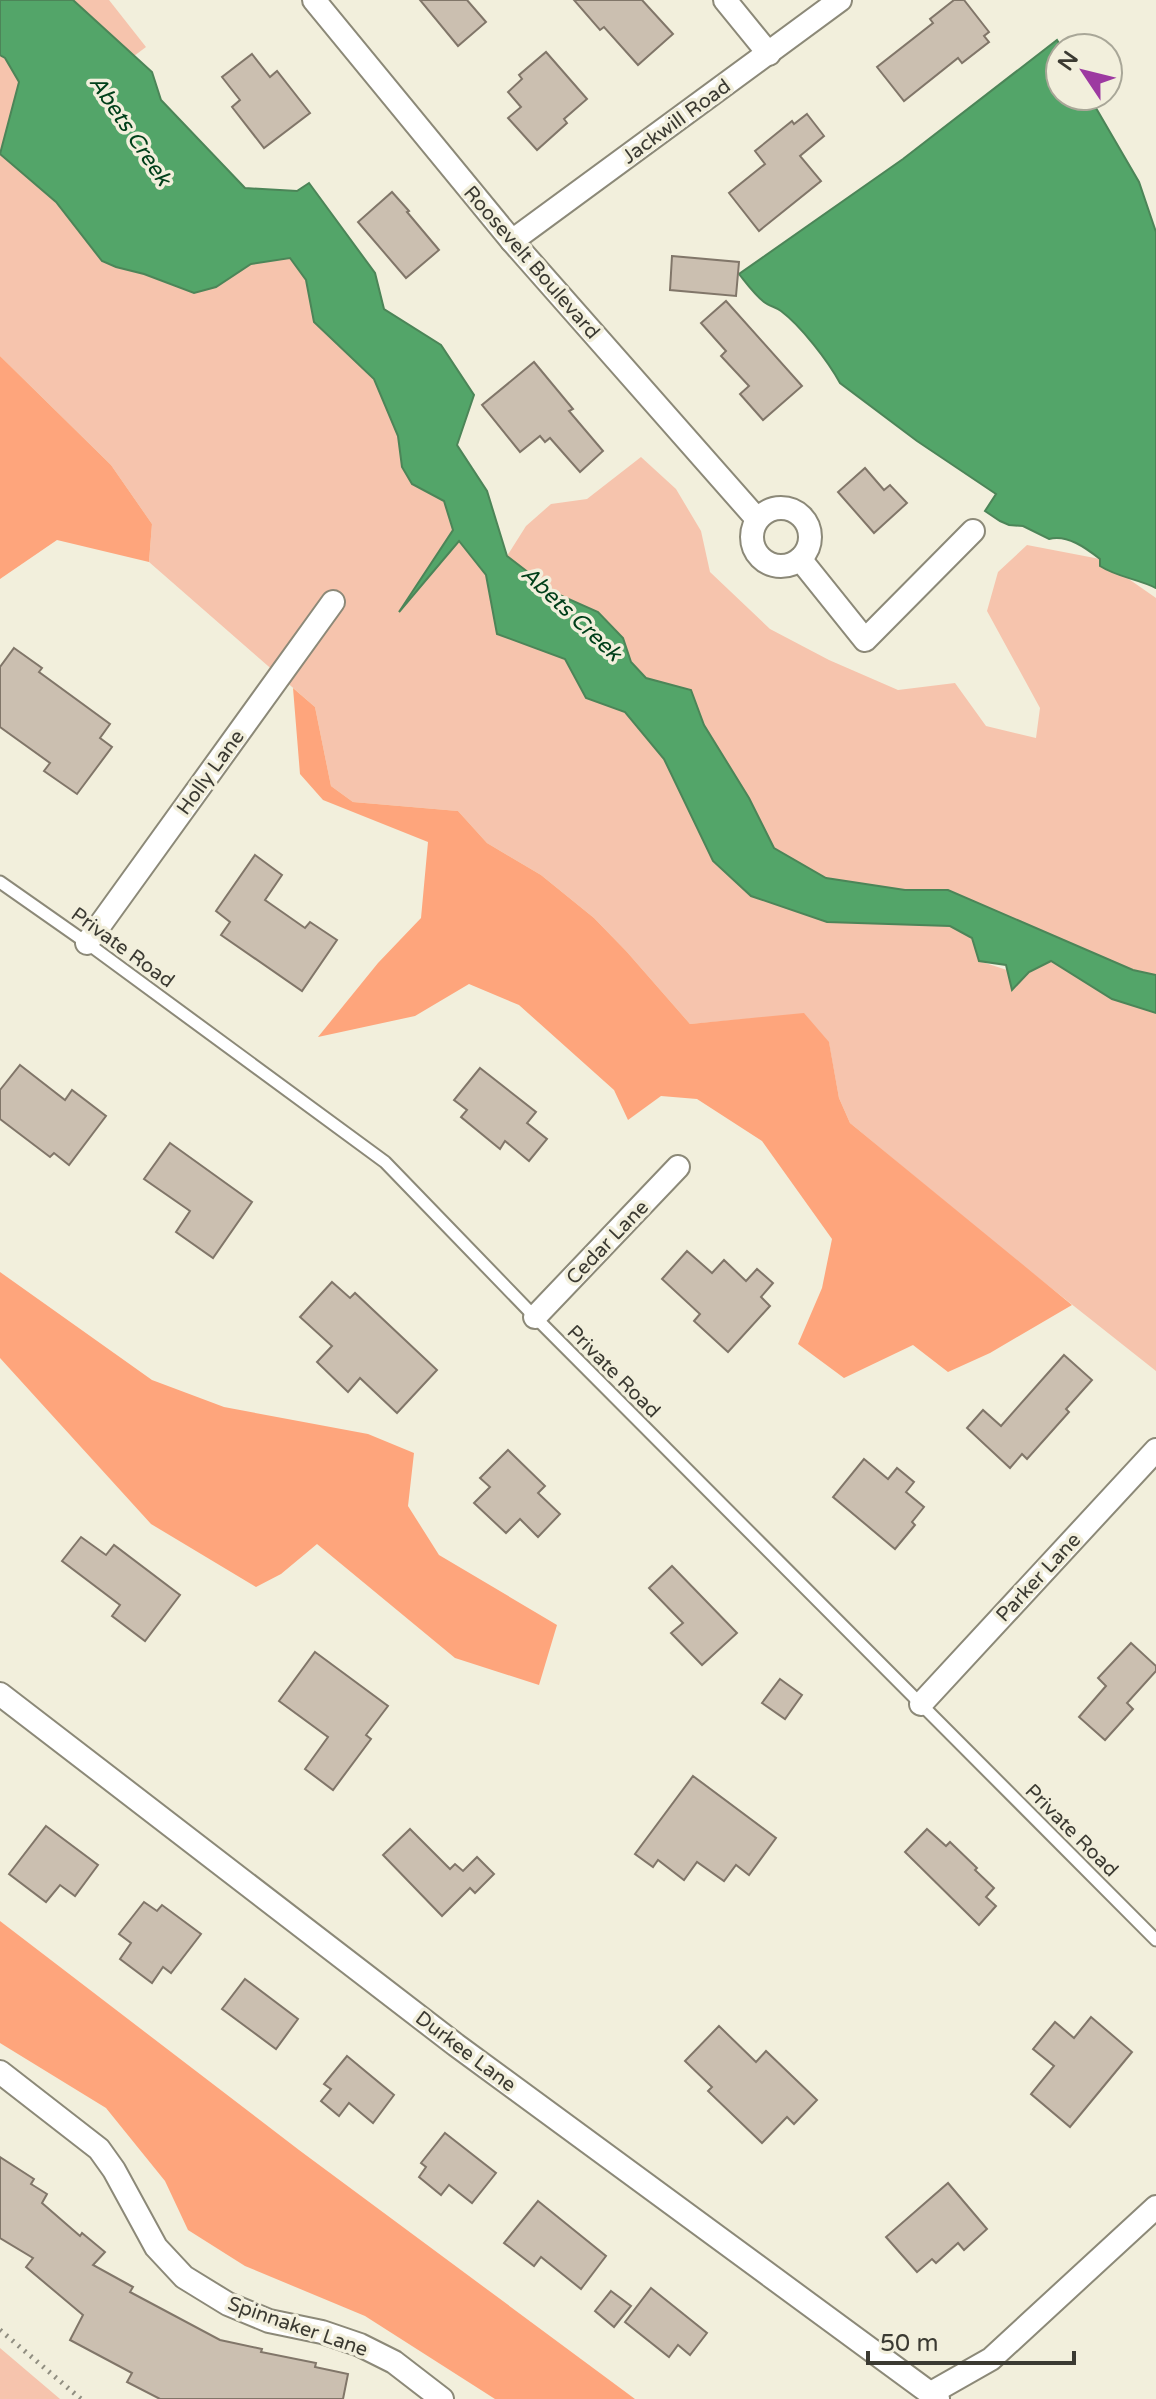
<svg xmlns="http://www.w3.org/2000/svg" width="1156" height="2399" font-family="'Varela Round',sans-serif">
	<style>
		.green { fill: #f6c4ad }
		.forest { fill: #fea57c }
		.water { fill: #53a569; stroke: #4c8558; stroke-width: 2 }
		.building { fill: #cbbfb0; stroke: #817669; stroke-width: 2 }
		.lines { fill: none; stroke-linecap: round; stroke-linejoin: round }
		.lane-casing { stroke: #8c8978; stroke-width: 15 }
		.street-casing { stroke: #8c8978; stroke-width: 26 }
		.path { stroke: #908e81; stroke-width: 5; stroke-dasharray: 2 6; stroke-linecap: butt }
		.lane { stroke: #fff; stroke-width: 11 }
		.street { stroke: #fff; stroke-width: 22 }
		.labels { text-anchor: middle; stroke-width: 7; stroke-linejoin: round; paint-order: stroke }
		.street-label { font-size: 20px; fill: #3b3a32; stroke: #f2efdc }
		.water-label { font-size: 22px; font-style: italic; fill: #00401a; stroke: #f2efdc }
	</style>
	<rect width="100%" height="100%" fill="#f2efdc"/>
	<g class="green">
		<path d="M73 0H109L146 47 134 56Z"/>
		<path d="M0 55 5 58 19 82 0 153Z"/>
		<path d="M0 154 56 202 102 261 116 267 216 287 251 264 290 258 306 280 314 322 374 379 398 436 402 467 412 484 445 501 453 530 406 603 459 540 486 575 497 634 565 659 586 698 625 712 664 759 713 861 919 924 951 926 972 938 979 961 1007 970 1012 989 1029 972 1051 961 1112 999 1156 1013V1371L1012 1257 850 1123 839 1098 829 1043 804 1014 690 1024 627 952 594 918 541 875 487 843 458 811 353 802 331 786 315 707 149 562 152 524 111 465 0 356Z"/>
		<path d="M641 457 676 489 701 531 710 572 770 629 829 660 898 690 955 683 986 726 1036 738 1040 708 987 611 998 572 1027 545 1100 559 1156 598V975L1133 970 948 890H905L826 878 774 848 749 798 704 725 691 690 646 678 631 662 623 638 598 612 555 593 507 556 526 526 551 504 587 499Z"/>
		<path d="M0 2348 60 2399H0Z"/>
	</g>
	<g class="forest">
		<path d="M0 356 111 465 152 524 149 562 57 540 0 579Z"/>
		<path d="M293 688 315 707 331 786 353 802 458 811 487 843 541 875 594 918 627 952 690 1024 804 1013 829 1042 839 1098 850 1123 1072 1305 990 1353 948 1372 913 1345 844 1378 798 1344 822 1288 832 1239 762 1141 697 1099 661 1096 628 1120 614 1090 519 1005 469 984 415 1016 318 1037 378 963 421 918 428 842 323 800 300 774Z"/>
		<path d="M0 1272 152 1380 224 1407 368 1434 414 1453 408 1506 439 1555 557 1625 539 1685 455 1658 317 1544 281 1574 256 1587 151 1524 0 1358Z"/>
		<path d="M0 1921 299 2150 635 2399H495L365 2316 245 2266 188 2230 165 2181 106 2108 0 2043Z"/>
	</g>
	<g class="water">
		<path d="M0 0H73L152 72 161 100 245 188 297 191 309 183 375 273 384 309 441 345 474 395 457 445 487 491 507 556 555 593 598 612 623 638 631 662 646 678 691 690 704 725 749 798 774 848 826 878 905 890H948L1133 970 1156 975V1013L1112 999 1051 961 1029 972 1012 990 1006 965 979 961 972 938 950 926 827 922 751 896 713 861 664 759 625 712 586 698 565 659 497 634 486 575 459 541 399 612 453 530 444 501 412 484 402 467 398 436 374 379 314 322 306 280 290 258 251 264 216 287 194 293 144 274 116 267 102 261 56 202 0 154 19 82 5 58 0 55Z"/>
		<path d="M1057 40 1062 48H1060V96H1089L1139 182 1156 232V588C1138 579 1117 577 1100 566V559C1086 548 1067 534 1049 539L1023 526 1009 525 1000 521 985 511 996 494 917 441 840 383C828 361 801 326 781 311 776 307 769 306 764 302 754 294 747 284 739 274L903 159Z"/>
	</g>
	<g class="building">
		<path d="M420 0H467L486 22 458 46Z"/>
		<path d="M574 0H642L673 34 638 65 604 27 600 30Z"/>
		<path d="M954 0H964L989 32 984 36 989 42 962 63 958 58 904 101 877 67 933 23 930 19Z"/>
		<path d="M546 52 587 99 564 119 567 123 537 150 508 118 521 107 508 92 522 79 519 75Z"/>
		<path d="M252 54 270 77 277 71 310 113 264 148 232 107 240 100 222 77Z"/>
		<path d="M807 114 824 136 800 156 821 181 759 231 729 193 765 164 755 151 792 121 794 124Z"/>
		<path d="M392 192 409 211 407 212 439 250 406 278 358 222Z"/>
		<path d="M672 256 739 262 736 296 670 290Z"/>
		<path d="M726 301 802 386 763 420 740 394 749 386 721 356 726 351 701 323Z"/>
		<path d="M534 362 573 409 569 411 603 451 580 472 550 438 545 442 540 436 520 452 482 405Z"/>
		<path d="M865 468 884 490 890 485 907 503 874 533 838 492Z"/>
		<path d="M14 648 42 668 39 672 110 724 100 738 112 747 77 794 44 771 50 763 0 727V667Z"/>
		<path d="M255 855 282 875 265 900 305 928 310 922 337 940 302 991 221 935 230 922 216 911Z"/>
		<path d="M20 1065 65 1100 72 1090 106 1116 69 1165 54 1153 50 1157 0 1119V1090Z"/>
		<path d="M480 1068 536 1112 527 1123 547 1139 529 1161 505 1141 500 1149 461 1117 467 1110 454 1100Z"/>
		<path d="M170 1143 252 1202 213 1258 176 1232 190 1211 144 1179Z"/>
		<path d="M687 1251 712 1273 724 1260 746 1281 757 1269 773 1283 761 1297 770 1306 728 1352 694 1321 700 1314 662 1279Z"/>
		<path d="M332 1282 350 1298 355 1293 437 1370 397 1413 360 1378 348 1392 317 1362 332 1346 300 1317Z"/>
		<path d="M1064 1355 1092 1380 1066 1409 1069 1412 1027 1459 1022 1454 1010 1468 967 1428 983 1410 1001 1426Z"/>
		<path d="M508 1450 545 1486 538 1493 560 1514 538 1537 520 1519 506 1533 474 1503 490 1487 480 1478Z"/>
		<path d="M864 1459 888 1479 897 1468 914 1482 906 1492 924 1507 912 1522 915 1525 895 1549 833 1497Z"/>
		<path d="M81 1537 106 1555 114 1545 180 1595 145 1641 112 1616 120 1605 62 1561Z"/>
		<path d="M672 1566 737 1633 702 1665 671 1633 683 1623 649 1588Z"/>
		<path d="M1131 1643 1156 1666V1671L1127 1703 1133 1709 1105 1740 1079 1717 1106 1686 1098 1678Z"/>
		<path d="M315 1652 388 1706 366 1735 371 1739 333 1790 305 1769 328 1737 279 1701Z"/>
		<path d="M780 1679 802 1695 785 1719 762 1703Z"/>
		<path d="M693 1776 776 1838 749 1875 736 1865 724 1881 697 1862 684 1880 658 1860 653 1867 635 1854Z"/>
		<path d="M46 1826 98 1865 75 1896 60 1885 46 1902 9 1874Z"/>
		<path d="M410 1829 450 1869 455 1864 463 1871 477 1857 494 1874 475 1893 470 1888 442 1916 383 1855Z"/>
		<path d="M927 1829 946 1846 950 1842 977 1868 975 1870 994 1888 986 1897 996 1906 979 1925 905 1852Z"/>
		<path d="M144 1902 157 1911 162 1905 201 1934 171 1973 163 1967 152 1983 120 1959 131 1943 119 1934Z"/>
		<path d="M245 1979 298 2019 276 2049 222 2009Z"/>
		<path d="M1091 2017 1132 2052 1070 2127 1031 2094 1054 2066 1033 2049 1055 2022 1074 2038Z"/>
		<path d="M719 2026 756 2062 766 2051 817 2100 794 2124 787 2117 762 2143 708 2091 712 2087 685 2061Z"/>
		<path d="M347 2056 394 2095 373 2123 349 2103 339 2116 321 2101 331 2089 324 2084Z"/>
		<path d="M445 2133 496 2173 472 2203 449 2185 441 2195 419 2177 426 2167 421 2163Z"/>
		<path d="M0 2157 34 2179 31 2184 47 2194 42 2203 80 2236 82 2233 105 2252 93 2265 133 2287 130 2292 220 2340 262 2349 261 2352 316 2363 315 2367 348 2374 343 2399H160L127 2382 132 2373 70 2340 83 2315 26 2267 33 2258 0 2238Z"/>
		<path d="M948 2183 987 2229 964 2250 958 2243 936 2263 932 2259 917 2272 886 2237Z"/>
		<path d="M538 2201 606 2256 581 2289 541 2257 534 2266 504 2243Z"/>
		<path d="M651 2288 707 2333 690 2355 678 2345 669 2357 625 2322Z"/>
		<path d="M611 2291 631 2306 614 2327 595 2311Z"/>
	</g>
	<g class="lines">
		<defs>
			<path id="lane" d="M0 882 87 943 385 1162 532 1314 1156 1940"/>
			<g id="street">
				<path d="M314 0 512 241 757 519"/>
				<path d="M725 0 769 54"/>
				<path d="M512 241 840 0"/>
				<circle cx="781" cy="537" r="29"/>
				<path d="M800 559 865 640 973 531"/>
				<path d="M87 943 333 602"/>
				<path d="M535 1317 678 1167"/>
				<path d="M0 1694 456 2045 938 2399"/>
				<path d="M921 1704 1156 1450"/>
				<path d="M0 2072 99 2149 114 2170 156 2247 184 2277 228 2304 269 2321 322 2332 360 2345 394 2362 442 2399"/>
				<path d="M931 2393 991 2359 1156 2207"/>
			</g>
		</defs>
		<use href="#lane" class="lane-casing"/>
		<use href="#street" class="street-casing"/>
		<path class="path" d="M0 2330 81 2399"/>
		<use href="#lane" class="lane"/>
		<use href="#street" class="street"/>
	</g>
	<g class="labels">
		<g class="street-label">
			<text transform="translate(676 121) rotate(-36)" y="7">Jackwill Road</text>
			<text transform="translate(532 262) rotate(49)" y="7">Roosevelt Boulevard</text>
			<text transform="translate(210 772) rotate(-54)" y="7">Holly Lane</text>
			<text transform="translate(123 947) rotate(36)" y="7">Private Road</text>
			<text transform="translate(607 1242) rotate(-46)" y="7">Cedar Lane</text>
			<text transform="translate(614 1371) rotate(45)" y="7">Private Road</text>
			<text transform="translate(1038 1577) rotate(-47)" y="7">Parker Lane</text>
			<text transform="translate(1072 1830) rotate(45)" y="7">Private Road</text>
			<text transform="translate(466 2051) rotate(37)" y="7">Durkee Lane</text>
			<text transform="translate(298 2326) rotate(19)" y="7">Spinnaker Lane</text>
		</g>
		<g class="water-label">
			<text transform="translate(131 130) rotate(56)" y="8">Abets Creek</text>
			<text transform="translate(572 613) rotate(43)" y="8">Abets Creek</text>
		</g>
	</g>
	<g transform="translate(1084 72) rotate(305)"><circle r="38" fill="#f2efdc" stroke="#a9a798" stroke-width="2"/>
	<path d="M0-6L14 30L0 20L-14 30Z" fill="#9d3aa1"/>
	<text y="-12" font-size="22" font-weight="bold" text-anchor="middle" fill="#3b3a32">N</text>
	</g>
	<path d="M868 2351v12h206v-12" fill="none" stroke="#3b3a32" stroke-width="4"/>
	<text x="880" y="2351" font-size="24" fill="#3b3a32" stroke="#f2efdc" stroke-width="6" paint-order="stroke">50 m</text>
</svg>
